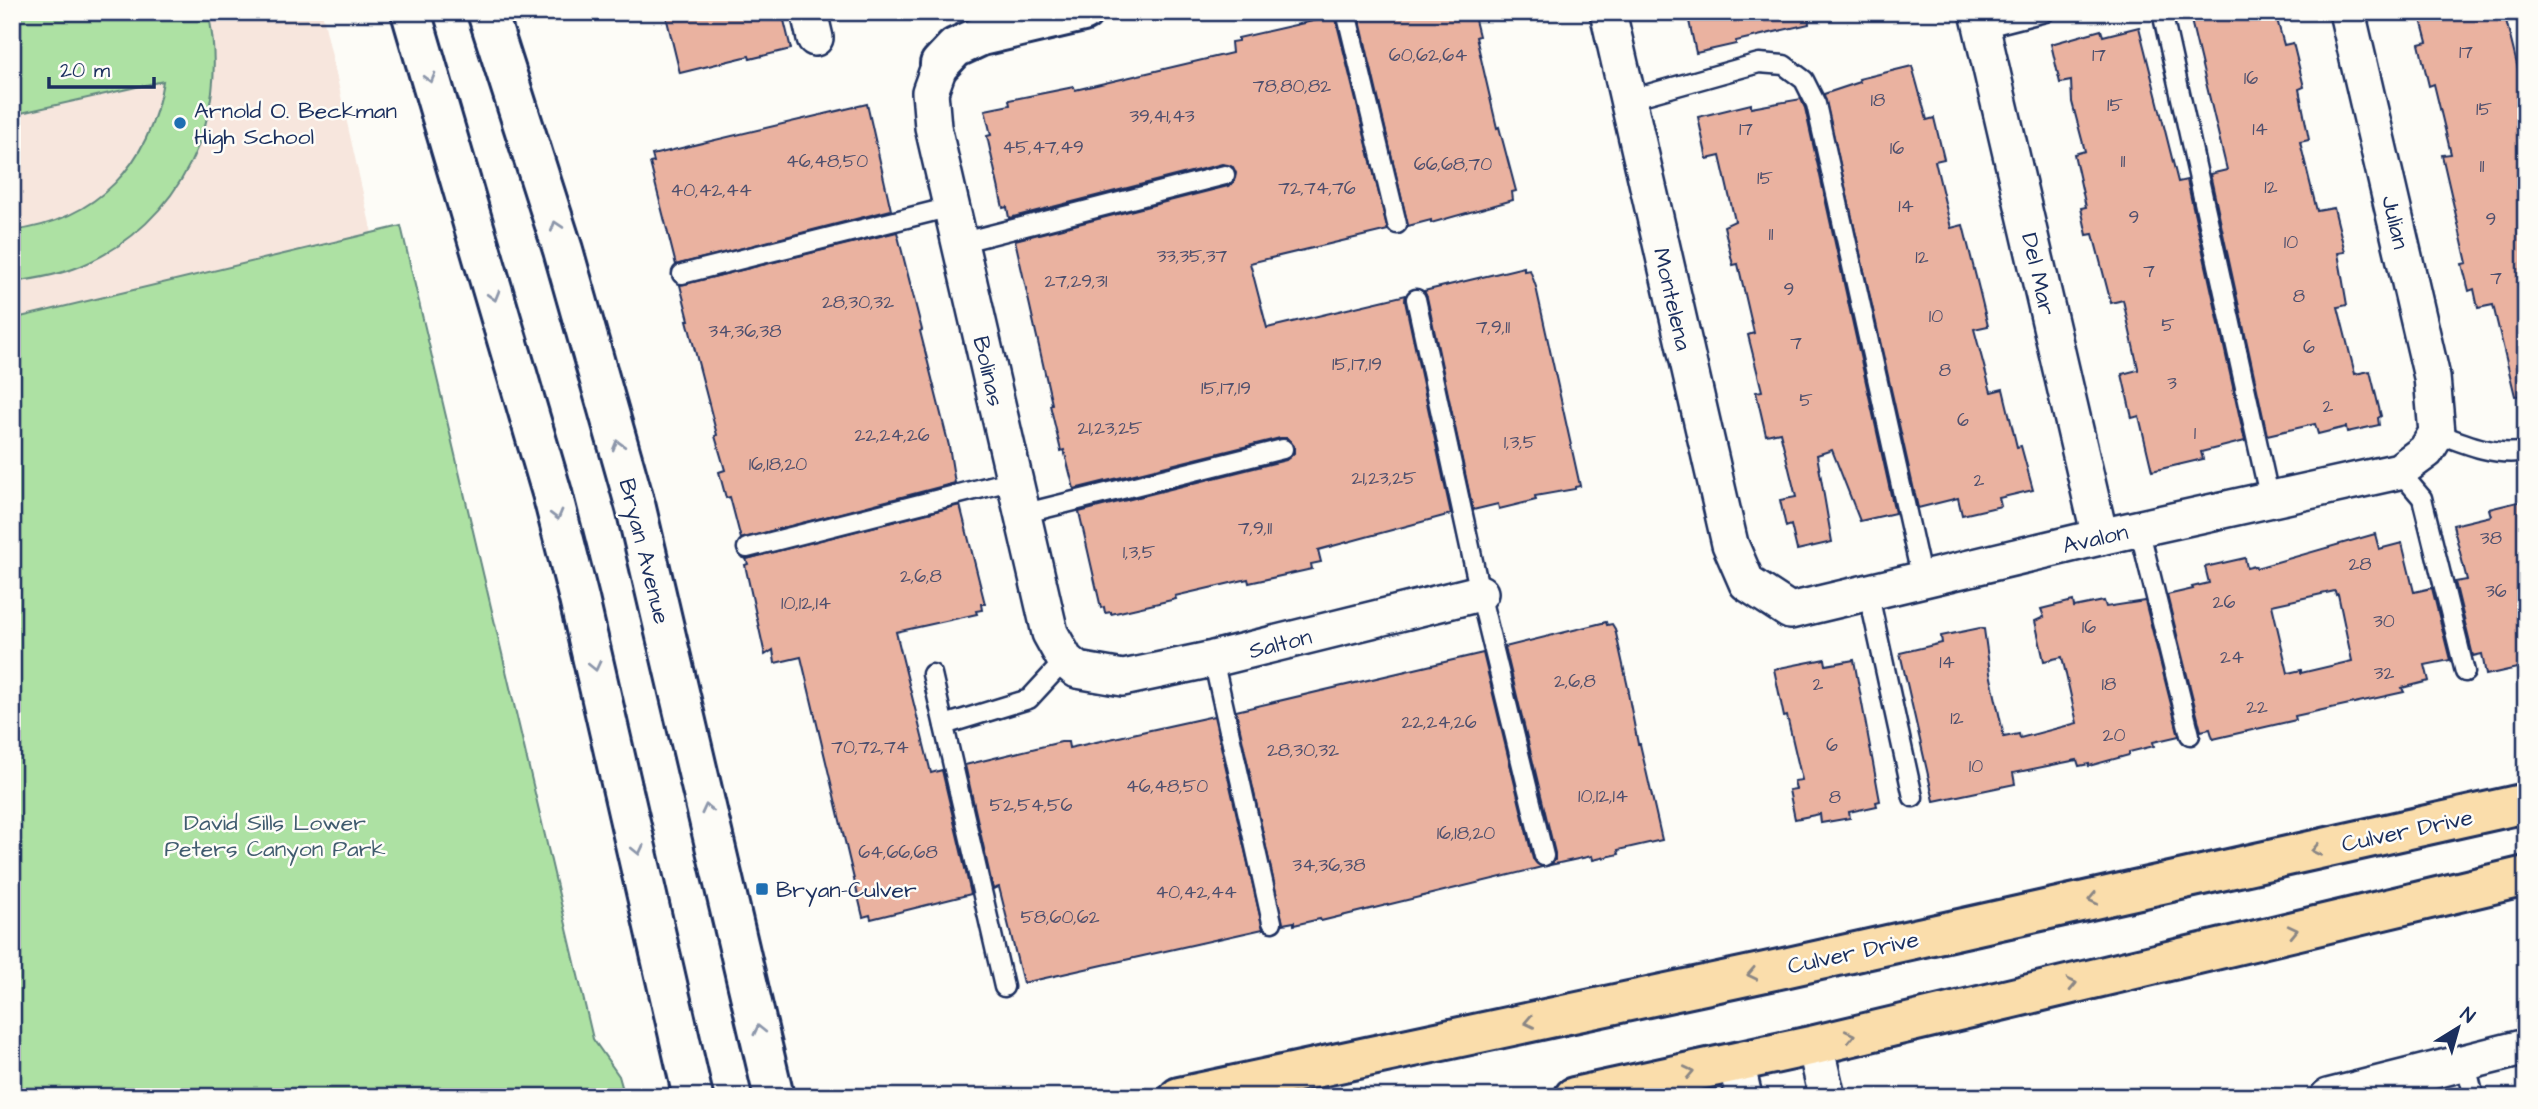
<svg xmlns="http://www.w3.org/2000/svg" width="2538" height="1109" font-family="'Architects Daughter',sans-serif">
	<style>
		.built { fill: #f7e6dd }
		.green { fill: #ade1a3; stroke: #648880; stroke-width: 2 }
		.building { fill: #eab2a0; stroke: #1b2f5e; stroke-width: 2; fill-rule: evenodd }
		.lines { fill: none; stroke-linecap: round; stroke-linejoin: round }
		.lane-casing { stroke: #1b2f5e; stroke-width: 23 }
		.street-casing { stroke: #1b2f5e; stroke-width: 40 }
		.secondary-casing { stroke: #1b2f5e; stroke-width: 44 }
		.primary-casing { stroke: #1b2f5e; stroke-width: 44 }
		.lane { stroke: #fdfcf7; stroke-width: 18 }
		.street { stroke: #fdfcf7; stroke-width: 35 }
		.secondary { stroke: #fdfcf7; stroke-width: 38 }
		.primary { stroke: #faddab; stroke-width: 38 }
		.oneway { stroke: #8c96aa }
		.oneway2 { stroke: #8a8684 }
		.poi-dot { fill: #1f6fb2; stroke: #fdfcf7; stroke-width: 2.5 }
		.labels { text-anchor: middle; stroke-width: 5; stroke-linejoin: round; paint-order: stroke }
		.number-label { font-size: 19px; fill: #4f506e }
		.poi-label { font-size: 23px; fill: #1b2f5e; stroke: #fdfcf7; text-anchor: start }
		.street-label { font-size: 23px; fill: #1b2f5e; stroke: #fdfcf7 }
		.park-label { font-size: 23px; fill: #405c6f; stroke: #fdfcf7 }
	</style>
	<rect width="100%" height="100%" fill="#fdfcf7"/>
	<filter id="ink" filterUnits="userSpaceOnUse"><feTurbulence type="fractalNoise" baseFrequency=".0143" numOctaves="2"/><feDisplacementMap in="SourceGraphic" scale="14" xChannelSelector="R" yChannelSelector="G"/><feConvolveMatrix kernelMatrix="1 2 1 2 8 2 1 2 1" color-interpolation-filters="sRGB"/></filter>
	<g filter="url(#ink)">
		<path class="built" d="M12 12H322L372 233 12 319Z"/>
		<g class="green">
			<path d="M12 12H208C232 117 180 224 81 266 59 275 36 279 13 282L12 231C97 220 150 165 163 81L12 115Z"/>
			<path d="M401 226 593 1039 619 1076 625 1097H12V319Z"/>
		</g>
		<g class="building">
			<path d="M665 12H782L791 49 750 59 749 56 680 73Z"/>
			<path d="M1358 12H1473L1479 36 1476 37 1497 128 1499 127 1516 191 1512 192 1513 200 1431 223V220L1408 226Z"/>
			<path d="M1687 12H1808L1809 24 1736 41V44L1696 53Z"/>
			<path d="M2189 12H2275L2284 45 2293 43 2304 87 2299 89 2309 140 2300 142 2317 211 2334 208 2345 252 2338 253 2347 305 2338 307 2355 374 2370 371 2381 416 2378 418 2379 425 2347 432 2346 427 2318 434 2315 424 2267 435 2210 174 2227 170Z"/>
			<path d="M2419 12H2504L2526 101V395L2515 396 2493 305 2478 308 2474 289 2469 291 2462 264 2467 263 2442 155 2451 154 2434 84 2429 86 2419 44 2427 42Z"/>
			<path d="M1335 16 1388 230 1250 263 1267 328 1406 295 1405 301 1451 514 1318 550 1321 562 1311 564 1312 569 1249 583 1248 579 1175 596 1176 599 1111 614V612L1105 613 1104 607 1101 608 1079 512 1286 460 1294 453V446L1287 438H1280L1074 489 1064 450 1061 451 1050 405 1052 404 1015 240 1228 186 1233 183 1236 173 1233 167 1222 164 1009 218 1007 207 1003 208 987 136 991 135 985 110 1010 105 1009 100 1074 87 1075 90 1232 53 1231 42 1238 41V38Z"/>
			<path d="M2139 27 2178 182 2187 180 2245 441 2201 452 2203 459 2152 471 2139 416 2132 418 2122 374 2138 370V368L2123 300 2111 303 2093 234 2087 235 2081 208 2086 207 2074 154 2085 151 2072 102 2071 81 2060 83 2051 44 2101 30 2103 36Z"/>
			<path d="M1912 66 1927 120 1934 118 1944 159 1935 161 1951 228 1963 225 1979 289 1988 326 1974 329 1991 392 2003 389 2017 447 2021 446 2033 490 1999 498 2001 506 1962 515 1958 498 1918 508 1824 94 1860 82 1859 79Z"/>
			<path d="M1801 99 1805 108 1895 513 1860 521 1832 450 1817 455 1832 542 1797 550 1791 525 1786 527 1780 500 1796 497 1780 432 1766 435 1756 392 1762 391 1748 335 1754 333 1738 264 1733 265 1724 226 1735 221 1720 156 1707 159 1698 117 1751 104V108Z"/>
			<path d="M867 104 891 210 676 265 650 163 654 162 652 155Z"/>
			<path d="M897 232 922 330 920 331 949 446 955 483 741 539 730 497 726 498 719 472 725 470 715 436 717 435 687 320H689L680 285Z"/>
			<path d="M1524 267V271L1530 270 1536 287 1580 486 1575 487V489L1535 496 1536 500 1499 509 1498 504 1473 510 1427 297 1424 291Z"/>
			<path d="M2526 500V666L2486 675 2482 654 2473 656 2455 582 2467 580 2453 525 2491 516 2489 509Z"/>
			<path d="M960 505 985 604H981L982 610 976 611 977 614 896 632 931 773 942 770 971 894 871 919 870 915 863 917 801 657 775 663 773 650 765 655 745 565 748 564 746 559Z"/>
			<path d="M2375 534 2379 549 2402 543 2414 592 2432 588 2450 660 2425 665 2429 681 2402 688 2404 692 2295 716 2296 720 2213 739 2210 729 2201 731 2167 595 2193 589 2192 587 2209 583 2205 567 2245 558 2247 568 2255 566 2256 568ZM2335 591 2336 595 2338 594 2352 661 2301 673V670L2288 673 2272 605Z"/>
			<path d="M2073 601 2074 607 2104 601 2106 607 2145 601 2179 736 2153 742 2154 746 2129 752V755L2089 766V764L2079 766 2077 760 2013 773 2015 784 1934 801 1900 653 1942 643 1941 636 1980 628 1984 629 1990 673 2004 737 2019 734 2020 738 2077 723 2062 657 2044 661 2035 621 2044 617 2041 609Z"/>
			<path d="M1606 622 1607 625 1612 624 1615 629 1629 692 1628 693 1638 744H1640L1662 840 1618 850 1619 854 1593 860 1592 856 1550 865 1555 860V853L1505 647Z"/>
			<path d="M1483 653 1533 859 1542 867 1321 921 1320 919 1294 925V922L1283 924 1236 711Z"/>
			<path d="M1825 659 1826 665 1854 660 1880 801 1876 802 1877 806 1849 812 1850 818 1821 823 1820 814 1795 819 1789 790 1796 789 1794 781 1802 780 1787 716 1784 717 1774 669Z"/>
			<path d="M1214 716 1263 929 1023 983 999 887 993 889 965 765 1061 742H1068L1069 748Z"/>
		</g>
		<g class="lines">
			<defs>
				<g id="lane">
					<path d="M1346 12 1397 224"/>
					<path d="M2162 12 2270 500"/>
					<path d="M1982 28 2045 12"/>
					<path d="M1627 100 1759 63 1784 65 1804 80 1816 104 1922 580"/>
					<path d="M959 243 1225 175"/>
					<path d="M682 274 951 207"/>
					<path d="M1416 299 1480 593 1544 856"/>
					<path d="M2437 433C2465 444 2496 457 2526 451"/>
					<path d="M2399 471 2422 498 2465 672"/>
					<path d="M1022 514 1283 449"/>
					<path d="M2139 528 2190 735"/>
					<path d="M747 548 1014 480"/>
					<path d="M1868 591 1913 797"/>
					<path d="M1213 659 1272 922"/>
					<path d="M932 674 1004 987"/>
					<path d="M944 725 1029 699 1065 660"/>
					<path d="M2465 1061 2474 1097"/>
				</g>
				<g id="street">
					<path d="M809 12 815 38"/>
					<path d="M1608 12 1730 544 1747 583 1790 611 2100 537 2399 471 2426 451 2437 433 2432 377 2347 12"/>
					<path d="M1978 12 2100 537"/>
					<path d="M940 64 930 92 933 127 1050 633 1065 660 1077 670 1123 678 1213 659 1480 593"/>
					<path d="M1815 1045 1827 1097"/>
					<path d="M1736 1062 1744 1097"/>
					<path d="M2328 1097 2526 1047"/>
				</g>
				<g id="secondary">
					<path d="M411 12 552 493 579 599 693 1097"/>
					<path d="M487 12 563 250 636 508 774 1097"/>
					<path d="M940 64 955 48 981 36 1083 12"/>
				</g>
				<g id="primary">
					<path d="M1179 1097 1784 968 2526 803"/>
					<path d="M1574 1097 1815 1045 2526 876"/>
				</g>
			</defs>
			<use href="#lane" class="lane-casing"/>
			<use href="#street" class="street-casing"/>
			<use href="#secondary" class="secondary-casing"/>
			<use href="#primary" class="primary-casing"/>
			<use href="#lane" class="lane"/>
			<use href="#street" class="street"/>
			<use href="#secondary" class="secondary"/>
			<use href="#primary" class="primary"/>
		</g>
		<defs><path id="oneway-chevron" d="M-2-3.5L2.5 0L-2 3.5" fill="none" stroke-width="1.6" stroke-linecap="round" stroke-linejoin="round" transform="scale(1.75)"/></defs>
		<g class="oneway">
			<use href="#oneway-chevron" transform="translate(430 78) rotate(74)"/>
			<use href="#oneway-chevron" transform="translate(556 226) rotate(-108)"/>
			<use href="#oneway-chevron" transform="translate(494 296) rotate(74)"/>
			<use href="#oneway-chevron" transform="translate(618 445) rotate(-106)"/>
			<use href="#oneway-chevron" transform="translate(557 515) rotate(75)"/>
			<use href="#oneway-chevron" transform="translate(595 666) rotate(77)"/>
			<use href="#oneway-chevron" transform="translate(707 809) rotate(-103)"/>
			<use href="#oneway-chevron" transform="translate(638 850) rotate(77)"/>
			<use href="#oneway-chevron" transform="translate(759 1030) rotate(-103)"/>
		</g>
		<g class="oneway2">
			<use href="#oneway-chevron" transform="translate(2316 850) rotate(168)"/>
			<use href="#oneway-chevron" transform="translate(2093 899) rotate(168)"/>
			<use href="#oneway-chevron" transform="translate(2293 931) rotate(-13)"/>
			<use href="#oneway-chevron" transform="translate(1752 974) rotate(168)"/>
			<use href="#oneway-chevron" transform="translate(2072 984) rotate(-13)"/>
			<use href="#oneway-chevron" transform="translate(1529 1022) rotate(168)"/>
			<use href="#oneway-chevron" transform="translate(1850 1036) rotate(-13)"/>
			<use href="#oneway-chevron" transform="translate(1689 1072) rotate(-12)"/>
		</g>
	</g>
	<g class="poi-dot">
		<circle cx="180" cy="123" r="7"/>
		<rect x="755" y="882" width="14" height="14" rx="3.5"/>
	</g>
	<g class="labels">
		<g class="number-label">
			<text x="2466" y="58">17</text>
			<text x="1428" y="61">60,62,64</text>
			<text x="2099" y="61">17</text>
			<text x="2251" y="84">16</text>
			<text x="1292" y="92">78,80,82</text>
			<text x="1878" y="106">18</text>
			<text x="2115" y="111">15</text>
			<text x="2484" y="115">15</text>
			<text x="1162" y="122">39,41,43</text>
			<text x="1746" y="135">17</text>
			<text x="2260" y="135">14</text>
			<text x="1043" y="153">45,47,49</text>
			<text x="1897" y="154">16</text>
			<text x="827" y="167">46,48,50</text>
			<text x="2123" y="167">11</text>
			<text x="1453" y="170">66,68,70</text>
			<text x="2482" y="172">11</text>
			<text x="1765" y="184">15</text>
			<text x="2271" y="193">12</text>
			<text x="1317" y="194">72,74,76</text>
			<text x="711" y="196">40,42,44</text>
			<text x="1906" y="212">14</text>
			<text x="2134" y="223">9</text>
			<text x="2491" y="225">9</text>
			<text x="1771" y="240">11</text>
			<text x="2291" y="248">10</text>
			<text x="1192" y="262">33,35,37</text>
			<text x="1922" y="263">12</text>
			<text x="2149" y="277">7</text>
			<text x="2496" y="284">7</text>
			<text x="1076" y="287">27,29,31</text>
			<text x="1789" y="295">9</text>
			<text x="2299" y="302">8</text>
			<text x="858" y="308">28,30,32</text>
			<text x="1936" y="322">10</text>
			<text x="2168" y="331">5</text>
			<text x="1493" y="333">7,9,11</text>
			<text x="745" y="337">34,36,38</text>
			<text x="1796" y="349">7</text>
			<text x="2309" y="353">6</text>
			<text x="1357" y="370">15,17,19</text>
			<text x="1945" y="376">8</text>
			<text x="2172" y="389">3</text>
			<text x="1226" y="394">15,17,19</text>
			<text x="1806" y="406">5</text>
			<text x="2328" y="412">2</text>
			<text x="1963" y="426">6</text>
			<text x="1110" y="434">21,23,25</text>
			<text x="2195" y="439">1</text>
			<text x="892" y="441">22,24,26</text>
			<text x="1520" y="448">1,3,5</text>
			<text x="778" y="470">16,18,20</text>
			<text x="1384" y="484">21,23,25</text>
			<text x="1979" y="486">2</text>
			<text x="1255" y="534">7,9,11</text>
			<text x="2491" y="544">38</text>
			<text x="1139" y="558">1,3,5</text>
			<text x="2360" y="570">28</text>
			<text x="921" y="582">2,6,8</text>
			<text x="2496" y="597">36</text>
			<text x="2224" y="608">26</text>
			<text x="806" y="609">10,12,14</text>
			<text x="2384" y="627">30</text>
			<text x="2089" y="633">16</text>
			<text x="2232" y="663">24</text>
			<text x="1947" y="668">14</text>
			<text x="2384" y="679">32</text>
			<text x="1575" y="687">2,6,8</text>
			<text x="1818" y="690">2</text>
			<text x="2109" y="690">18</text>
			<text x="2257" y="713">22</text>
			<text x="1957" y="724">12</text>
			<text x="1439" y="728">22,24,26</text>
			<text x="2114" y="741">20</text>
			<text x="1832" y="751">6</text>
			<text x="870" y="753">70,72,74</text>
			<text x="1303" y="756">28,30,32</text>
			<text x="1976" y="772">10</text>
			<text x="1167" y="792">46,48,50</text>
			<text x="1603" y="802">10,12,14</text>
			<text x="1835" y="803">8</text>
			<text x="1031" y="811">52,54,56</text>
			<text x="1466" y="839">16,18,20</text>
			<text x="898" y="858">64,66,68</text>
			<text x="1329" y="871">34,36,38</text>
			<text x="1196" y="898">40,42,44</text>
			<text x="1060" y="923">58,60,62</text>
		</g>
		<g class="poi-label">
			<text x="194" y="118">Arnold O. Beckman<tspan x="194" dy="26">High School</tspan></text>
			<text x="776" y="897">Bryan-Culver</text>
		</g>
		<g class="street-label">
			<text transform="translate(2396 222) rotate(77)" y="8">Julian</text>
			<text transform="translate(2039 274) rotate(77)" y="8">Del Mar</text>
			<text transform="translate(1673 299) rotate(77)" y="8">Montelena</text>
			<text transform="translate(989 371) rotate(77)" y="8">Bolinas</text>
			<text transform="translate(2095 538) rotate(-13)" y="8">Avalon</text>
			<text transform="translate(645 551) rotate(76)" y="8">Bryan Avenue</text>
			<text transform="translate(1280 643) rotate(-14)" y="8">Salton</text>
			<text transform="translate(2407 830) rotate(-12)" y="8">Culver Drive</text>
			<text transform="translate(1853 952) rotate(-12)" y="8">Culver Drive</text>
		</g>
		<g class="park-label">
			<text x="275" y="830">David Sills Lower<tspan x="275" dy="26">Peters Canyon Park</tspan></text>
		</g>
	</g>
	<rect width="2538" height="1109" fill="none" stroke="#fdfcf7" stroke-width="42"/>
	<rect x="21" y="21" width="2496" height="1067" fill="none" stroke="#1b2f5e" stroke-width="2.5" filter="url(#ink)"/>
	<g transform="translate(2458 1028) rotate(37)" stroke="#fdfcf7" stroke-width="5" paint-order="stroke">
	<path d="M0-5L12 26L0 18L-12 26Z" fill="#1b2f5e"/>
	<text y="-10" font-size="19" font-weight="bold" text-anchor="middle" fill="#1b2f5e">N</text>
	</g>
	<path d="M49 77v10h105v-10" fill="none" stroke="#1b2f5e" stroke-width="3.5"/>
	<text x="60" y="77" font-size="21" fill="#1b2f5e" stroke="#fdfcf7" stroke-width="5" paint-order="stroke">20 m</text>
</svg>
